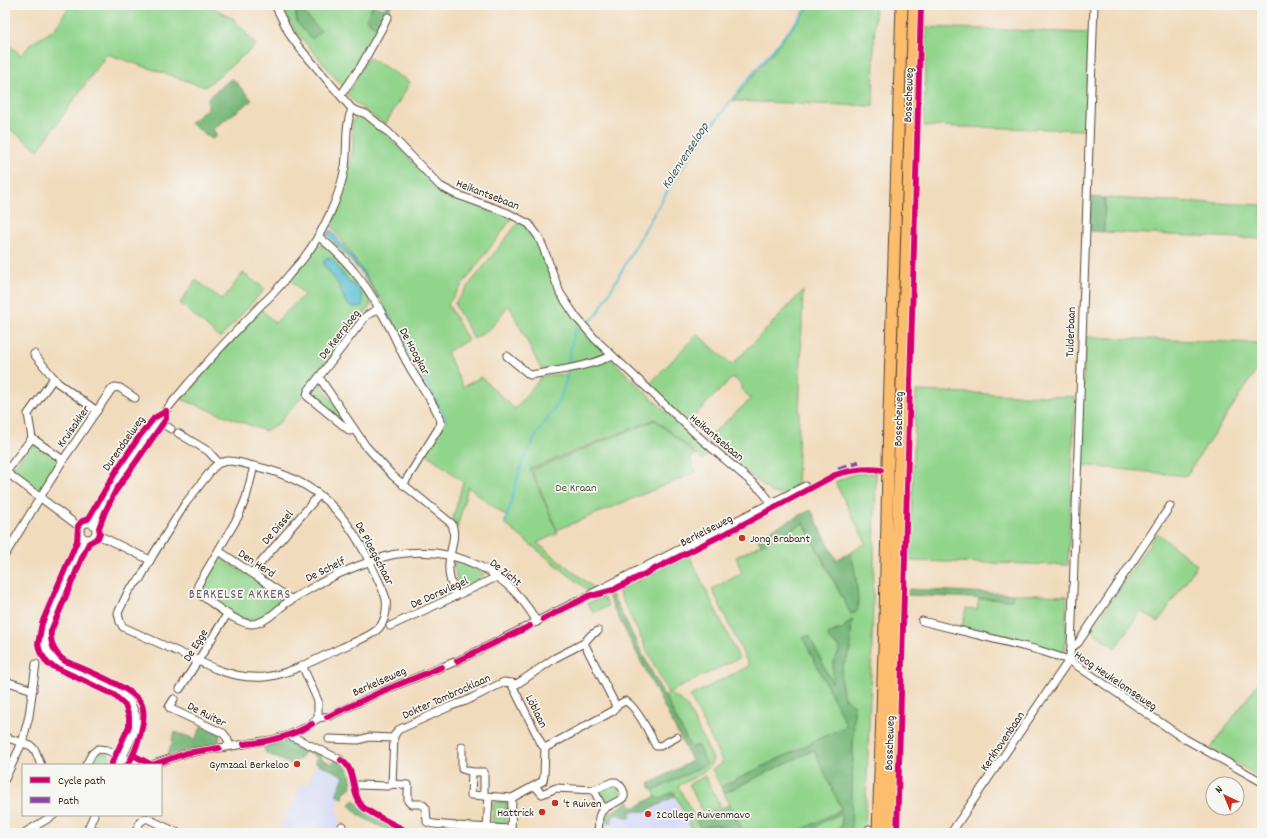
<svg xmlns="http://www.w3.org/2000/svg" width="1267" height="838" font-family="Dekko,sans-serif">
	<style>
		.built { fill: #d4d8f9 }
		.green { fill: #91d48c; stroke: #667f55; fill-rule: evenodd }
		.forest { fill: #74b678; stroke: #58704b }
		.water { fill: #55bdd2; stroke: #487478 }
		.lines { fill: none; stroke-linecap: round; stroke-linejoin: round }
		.stream { stroke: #55bdd2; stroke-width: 2 }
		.minor-casing { stroke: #564536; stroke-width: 9 }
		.primary-casing { stroke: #564536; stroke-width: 13 }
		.minor { stroke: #fff; stroke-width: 7 }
		.primary { stroke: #fcbd6e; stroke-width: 11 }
		.quiet { stroke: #8e44ad; stroke-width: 5; stroke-dasharray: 10 5; stroke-linecap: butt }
		.cycleway-casing { stroke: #f6f6f2; stroke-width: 8 }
		.cycleway { stroke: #d6006c; stroke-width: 6 }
		.poi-dot { fill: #c8321e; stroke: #f6f6f2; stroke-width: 1.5 }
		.labels { text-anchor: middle; stroke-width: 3.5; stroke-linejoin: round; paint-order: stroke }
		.street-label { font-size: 12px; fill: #3b2a1e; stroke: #f6f6f2 }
		.park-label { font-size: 12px; fill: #50543a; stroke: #f6f6f2 }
		.poi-label { font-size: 12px; fill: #3b2a1e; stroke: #f6f6f2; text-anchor: start }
		.water-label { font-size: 13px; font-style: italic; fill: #445d5d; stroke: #f6f6f2 }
		.neighbourhood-label { font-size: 13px; letter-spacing: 1px; fill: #6d596b; stroke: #f6f6f2 }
	</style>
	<rect width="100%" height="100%" fill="#f6f6f2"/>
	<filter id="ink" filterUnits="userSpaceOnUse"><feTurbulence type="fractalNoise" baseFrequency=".025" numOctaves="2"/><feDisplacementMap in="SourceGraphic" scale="8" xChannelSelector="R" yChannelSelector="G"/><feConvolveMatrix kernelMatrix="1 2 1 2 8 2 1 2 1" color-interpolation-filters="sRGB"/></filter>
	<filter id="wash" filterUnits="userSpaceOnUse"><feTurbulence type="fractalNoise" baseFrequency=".012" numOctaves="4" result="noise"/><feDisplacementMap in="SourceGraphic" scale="16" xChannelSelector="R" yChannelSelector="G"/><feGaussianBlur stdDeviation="0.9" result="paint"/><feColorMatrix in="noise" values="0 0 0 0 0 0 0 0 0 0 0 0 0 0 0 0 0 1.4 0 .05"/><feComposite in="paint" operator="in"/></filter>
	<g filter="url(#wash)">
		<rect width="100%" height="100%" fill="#f1dbbd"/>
		<g class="built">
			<path d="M317 764 344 776 336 794 341 797 335 811 340 814 337 833H277L302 783 307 785Z"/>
			<path d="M672 793 694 833H603L608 816 629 805 633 812Z"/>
		</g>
		<g class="green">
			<path d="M70 5H208L234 19 256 45 205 87 107 54 38 150 5 125V42L21 55 31 44 54 30Z"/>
			<path d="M282 5H295L297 23 321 31 296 5H373L366 19 376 28 390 5H392L344 88 293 28Z"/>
			<path d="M811 5H875L873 106 733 101Z"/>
			<path d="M926 27 1089 33 1085 130 924 126Z"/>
			<path d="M368 57 410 82 385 125 354 102 347 94Z"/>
			<path d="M357 114 365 117 384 133 402 150 431 182 511 217 510 221 448 304 468 340 447 352 463 387 481 377 515 409 542 376 567 374 569 367 541 369 509 305 490 329 474 339 456 307 455 303 518 223 521 222 526 225 536 237 551 278 606 354 648 395 710 452 706 457 701 459 699 456 655 419 530 469 558 533 537 543 595 589 590 592 505 524 507 517 468 487 457 528 453 518 463 482 426 453 446 420 380 298 331 224 342 190 353 148 352 123Z"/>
			<path d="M1105 198 1262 205V239L1104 232Z"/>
			<path d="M321 245 325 246 351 272 371 300V305L302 396 280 422 265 431 181 399 219 354 261 309 275 323 304 295 290 279 316 246ZM327 257C340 266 344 278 357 288L345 301 339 285 324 265V261Z"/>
			<path d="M243 273 265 289 220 338 180 303 196 280 222 300Z"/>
			<path d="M803 291 797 486C787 492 783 497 771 492L706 439 750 400V398L740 388 742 386 733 377 688 422 648 386 697 334 732 365Z"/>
			<path d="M1085 337 1262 343V362L1186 476 1080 465Z"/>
			<path d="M318 382H319L349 426 310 396V392Z"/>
			<path d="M916 391 1075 397 1068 565 910 561Z"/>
			<path d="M655 420 696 455 690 458 696 472 557 530 532 470Z"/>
			<path d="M33 443 56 458 58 461 39 492H36L11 473 12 468Z"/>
			<path d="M876 473 872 643 865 833H851L854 710 850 703 844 698 840 676 841 671 850 651 852 620 841 630H835L833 644 839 646C840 654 836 656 834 662 832 668 833 677 832 683L809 636 804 638 846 724V726L721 787 712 769 722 764V761L690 696 749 666 712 589 742 573 736 557 803 523 851 614 857 611C860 597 855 566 850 553L866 543 835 482 854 474Z"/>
			<path d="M1157 533 1197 565 1158 622 1141 611 1115 648 1091 630Z"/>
			<path d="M689 555 739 658 668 693 682 701 688 708 713 759C710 772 689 779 678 786L701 829C711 824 725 824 734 833H694L674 792 658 799 653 791 706 763 697 745 691 748 665 696 668 693 618 591Z"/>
			<path d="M222 557 224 560 241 571H243L259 581V584L279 597H282L283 601C276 607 267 616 258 619 242 625 217 602 204 593L202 587 219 558Z"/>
			<path d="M451 561 464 564 484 574 480 580 456 591 455 589 458 585C456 578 456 570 453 563L451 564Z"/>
			<path d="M1013 594 1067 596 1065 652 1063 655 962 628 966 608 977 610 979 599 1012 600Z"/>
			<path d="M603 597 608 606 593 613 588 603Z"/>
			<path d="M1262 678V778L1210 749Z"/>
			<path d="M812 750H814L841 808V811L795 833H744L724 793Z"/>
			<path d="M99 752 109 754 108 755 111 759 108 765H89L93 756Z"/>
			<path d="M705 776 721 806 704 815 689 784Z"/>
			<path d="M613 784 617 785 622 796 605 805 603 803 607 801 603 793 599 795V792Z"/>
			<path d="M493 802H507L506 824H492Z"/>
			<path d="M840 814C842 821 843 827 835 831L808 833 823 822Z"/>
		</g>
		<g class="forest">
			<path d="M295 5H296L321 31 312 39 297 23Z"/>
			<path d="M373 5 383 9 386 5H390L376 28 366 19Z"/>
			<path d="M232 78 252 100 213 129 217 136 212 139 190 123 208 108V98Z"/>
			<path d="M1090 197 1105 198 1104 232 1088 231Z"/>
			<path d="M811 510 836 560 850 553C857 571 857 590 858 609L857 611 851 614 804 523 761 545 757 537Z"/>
			<path d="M909 589 1013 594 1012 600 908 595Z"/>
			<path d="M611 593 691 748 698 746 707 764 653 791 649 784 692 761 607 595Z"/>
			<path d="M853 619C850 628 852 636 851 644 851 650 848 654 846 659 839 673 841 684 844 698L854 705V710L851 833H820C834 829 846 834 840 814L823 822 808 833H795L841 810V808L814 750 724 793 721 787 846 726V724L803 638 809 635 832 683C833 676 832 668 834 662 836 656 840 654 839 646 833 644 829 642 828 636L831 632 841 630Z"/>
			<path d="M202 726 220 734 218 745 168 754 171 745 173 743 172 740 175 732 195 739Z"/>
			<path d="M290 738 323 754 321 759 332 764 335 760C350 766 350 772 352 787L344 792 343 798 336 795 344 776 315 762 317 757 304 751 300 760 297 759 294 766 266 753 264 748 266 745Z"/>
			<path d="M674 792 675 796 647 811H630V818L617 814 613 817 611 823 604 821 605 816 629 801 634 808 656 796 658 799Z"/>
			<path d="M355 800C364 816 389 825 405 833H393L360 816 349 805Z"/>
			<path d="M730 804 744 833H734L724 827 716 825 707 826 701 829 696 821Z"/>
		</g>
		<g class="water">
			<path d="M331 230 364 273 379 299 360 271 329 237 327 235Z"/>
			<path d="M327 257C335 258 338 269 343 275 348 282 357 286 361 293 363 297 363 301 362 306L359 307H351L345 301 339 285 324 265V261Z"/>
		</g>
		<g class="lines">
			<g class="stream">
				<path d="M382 305 446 419"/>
				<path d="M586 322 593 319 597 314C630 258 660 198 698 145 732 96 772 51 810 5"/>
				<path d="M567 367 574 333 578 327"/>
				<path d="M505 522C513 502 515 480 523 461 528 451 533 440 539 431 552 411 563 400 567 374"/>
			</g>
		</g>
	</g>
	<g filter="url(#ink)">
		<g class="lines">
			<defs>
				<g id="minor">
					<path d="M275 5 290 35 298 46 352 109 366 114 388 132 440 186 455 194 508 213 529 224 538 236 543 247 560 293 576 317 595 339 699 437 762 491 772 504"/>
					<path d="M341 95 361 66 388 17"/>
					<path d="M318 236C346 258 369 288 385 319 394 334 400 351 409 366 419 384 434 402 441 421L440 426 403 485"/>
					<path d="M379 308 366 316 319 377 365 445 393 476 452 524C457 537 449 552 449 565 448 576 452 586 456 596"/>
					<path d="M34 354 58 383 97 411"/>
					<path d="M507 356 530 375C560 370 583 368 612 356"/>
					<path d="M319 377 308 391 307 396 350 431 354 429"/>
					<path d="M158 421 171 429"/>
					<path d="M178 433 208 451 219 463"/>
					<path d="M32 438 28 414 54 378"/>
					<path d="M63 460 32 438 6 472 81 528"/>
					<path d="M228 461C238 461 248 465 258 467 319 481 349 516 374 571 378 580 383 589 386 599 387 609 386 620 379 628 369 638 353 642 341 648 316 659 291 674 264 677 247 678 231 675 216 669L123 627 120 622 118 613 129 590 140 579 153 555 185 504 213 468 219 463Z"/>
					<path d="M254 466 246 498 238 517 198 585V590L202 596C214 604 237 624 252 624 265 623 275 612 285 604 292 599 300 594 308 590 329 577 351 568 374 560 381 558 389 555 397 554 456 545 508 571 537 622"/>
					<circle cx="88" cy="531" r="8"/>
					<path d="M93 524C100 508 109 493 118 478 157 414 210 358 262 304 273 295 280 286 289 275 294 269 299 264 303 259 323 233 339 199 345 167 348 147 344 127 352 109"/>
					<path d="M96 534 150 560"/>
					<path d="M85 539 47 626C42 643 45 654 61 665L121 693 131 703 136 716 135 730 119 765"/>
					<path d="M219 551 292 600"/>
					<path d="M5 555 63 460 111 390 115 387 120 388 135 398"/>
					<path d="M252 573 319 495"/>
					<path d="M922 621 1038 650 1069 660 1180 736 1262 782"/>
					<path d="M390 626 497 577"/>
					<path d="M584 643 616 706"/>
					<path d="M1071 648 1078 643 1170 506"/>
					<path d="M302 665 318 701V718"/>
					<path d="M5 681 33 690"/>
					<path d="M511 683 542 745 545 748 613 711 616 706 625 701C635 704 651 736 656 746H660L677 737"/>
					<path d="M180 689 228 613"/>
					<path d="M174 699 169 707 171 709 223 733 227 738 230 746"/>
					<path d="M289 735 341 760"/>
					<path d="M5 737 31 746 35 750 41 765"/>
					<path d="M329 739 359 740 369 737 393 738"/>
					<path d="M462 747V769L472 772H484V796"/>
					<path d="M86 765 92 754 98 749 107 750 138 765"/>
					<path d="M151 765 187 753 271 740 289 735 308 726 318 718 330 716 385 690 457 661 494 643 805 486"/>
					<path d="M472 772 471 795 512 798"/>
					<path d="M5 779 22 743 29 716 36 664"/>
					<path d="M392 784 394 736 398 730 451 706 466 701 504 682 517 684 555 658 584 643 591 635 598 631"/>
					<path d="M358 785 388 786 392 784 408 785V801L411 804H422L426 808 427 822C435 826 447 824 456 826L510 829"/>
					<path d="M535 786 542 794 556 788 594 790 612 782H616C621 785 625 791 624 797 617 804 601 806 599 817 598 823 600 827 597 833"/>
					<path d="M594 790 603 809"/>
					<path d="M89 827 101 833"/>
					<path d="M487 828 489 797"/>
					<path d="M24 833 54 815"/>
					<path d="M86 833 94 815"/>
					<path d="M135 833 140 822 146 818 178 833"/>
					<path d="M341 833 342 826"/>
					<path d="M511 833 512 798 543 781 544 775 545 748"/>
					<path d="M869 833V829"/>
					<path d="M951 833 1069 660 1071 648 1094 5"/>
				</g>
				<g id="primary">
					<path d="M878 833 885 620 889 413 902 5"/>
					<path d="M888 833 914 5"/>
				</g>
			</defs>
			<use href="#minor" class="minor-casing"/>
			<use href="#primary" class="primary-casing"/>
			<use href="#minor" class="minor"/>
			<use href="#primary" class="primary"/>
			<path class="quiet" d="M838 469 859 462"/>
			<defs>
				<g id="cycleway">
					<path d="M543 619 591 595H595L613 590 742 525 835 475C851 470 864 468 881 470"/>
					<path d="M457 661 530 626"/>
					<path d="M327 717 385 690 442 667"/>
					<path d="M244 744C268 742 291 737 312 724"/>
					<path d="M133 755 152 765 187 753 219 748"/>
					<path d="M341 760C357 769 350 792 362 806 368 813 400 827 410 833"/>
					<path d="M111 765 129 726V717L125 705 114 695 48 664 40 652 38 644 42 623 77 541 78 526 82 521 88 519 118 468 139 437 154 418 166 411"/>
					<path d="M128 765C136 750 149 718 141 703 132 687 83 669 65 661 55 654 50 644 51 631L85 551 89 543 98 538 100 533 99 528 105 512 115 492 166 419V411"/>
					<path d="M897 833 921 5"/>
				</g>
			</defs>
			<use href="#cycleway" class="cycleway-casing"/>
			<use href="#cycleway" class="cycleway"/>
		</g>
	</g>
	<g class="poi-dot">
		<circle cx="742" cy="538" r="4"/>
		<circle cx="297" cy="764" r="4"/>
		<circle cx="555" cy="803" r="4"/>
		<circle cx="542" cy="812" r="4"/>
		<circle cx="648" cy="814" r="4"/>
	</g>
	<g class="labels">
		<g class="street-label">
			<text transform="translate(908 95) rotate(-88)" y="4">Bosscheweg</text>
			<text transform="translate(488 194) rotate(21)" y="4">Heikantsebaan</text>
			<text transform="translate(1070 332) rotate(-88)" y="4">Tulderbaan</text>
			<text transform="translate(339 334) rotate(-52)" y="4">De Keerploeg</text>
			<text transform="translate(415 351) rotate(62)" y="4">De Hoogkar</text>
			<text transform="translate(898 419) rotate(-89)" y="4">Bosscheweg</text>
			<text transform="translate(73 426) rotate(-55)" y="4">Kruisakker</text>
			<text transform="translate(717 437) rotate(40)" y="4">Heikantsebaan</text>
			<text transform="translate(123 443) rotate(-55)" y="4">Durendaelweg</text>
			<text transform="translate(277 527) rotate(-49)" y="4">De Dissel</text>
			<text transform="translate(706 530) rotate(-27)" y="4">Berkelseweg</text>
			<text transform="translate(375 553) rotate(62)" y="4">De Ploegschaar</text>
			<text transform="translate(257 563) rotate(33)" y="4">Den Herd</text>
			<text transform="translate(325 569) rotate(-26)" y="4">De Schelf</text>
			<text transform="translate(506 572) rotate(38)" y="4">De Zicht</text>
			<text transform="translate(439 592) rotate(-24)" y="4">De Dorsvlegel</text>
			<text transform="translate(195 645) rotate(-58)" y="4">De Egge</text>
			<text transform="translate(1116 680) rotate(34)" y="4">Hoog Heukelomseweg</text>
			<text transform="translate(379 681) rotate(-24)" y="4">Berkelseweg</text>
			<text transform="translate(446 696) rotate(-24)" y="4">Dokter Tombrocklaan</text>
			<text transform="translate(537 711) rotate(64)" y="4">Löblaan</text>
			<text transform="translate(207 714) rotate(27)" y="4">De Ruiter</text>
			<text transform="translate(1002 741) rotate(-56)" y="4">Kerkhovenbaan</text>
			<text transform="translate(889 743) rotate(-88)" y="4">Bosscheweg</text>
		</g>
		<g class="park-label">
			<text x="576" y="491">De Kraan</text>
		</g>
		<g class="poi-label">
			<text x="750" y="542">Jong Brabant</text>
			<text x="289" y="768" text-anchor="end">Gymzaal Berkeloo</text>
			<text x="563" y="807">'t Ruiven</text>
			<text x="534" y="816" text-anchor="end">Hattrick</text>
			<text x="656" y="818">2College Ruivenmavo</text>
		</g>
		<g class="water-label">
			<text transform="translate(684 155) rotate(-57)" y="5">Kolenvenseloop</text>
		</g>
		<g class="neighbourhood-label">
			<text x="240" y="598">BERKELSE AKKERS</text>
		</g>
	</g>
	<rect width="1267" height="838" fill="none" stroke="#f6f6f2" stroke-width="20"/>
	<rect x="22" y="764" width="140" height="52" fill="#f6f6f2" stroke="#aba49d"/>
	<rect x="30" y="777" width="20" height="6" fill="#d6006c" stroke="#aba49d"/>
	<text x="58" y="784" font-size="12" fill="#3b2a1e">Cycle path</text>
	<rect x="30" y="797" width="20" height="6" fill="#8e44ad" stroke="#aba49d"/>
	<text x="58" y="804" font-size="12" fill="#3b2a1e">Path</text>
	<g transform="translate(1225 796) rotate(316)"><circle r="19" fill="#f6f6f2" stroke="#aba49d"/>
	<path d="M0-3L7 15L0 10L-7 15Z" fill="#c8321e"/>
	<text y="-6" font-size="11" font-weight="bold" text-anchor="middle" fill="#3b2a1e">N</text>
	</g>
</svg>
